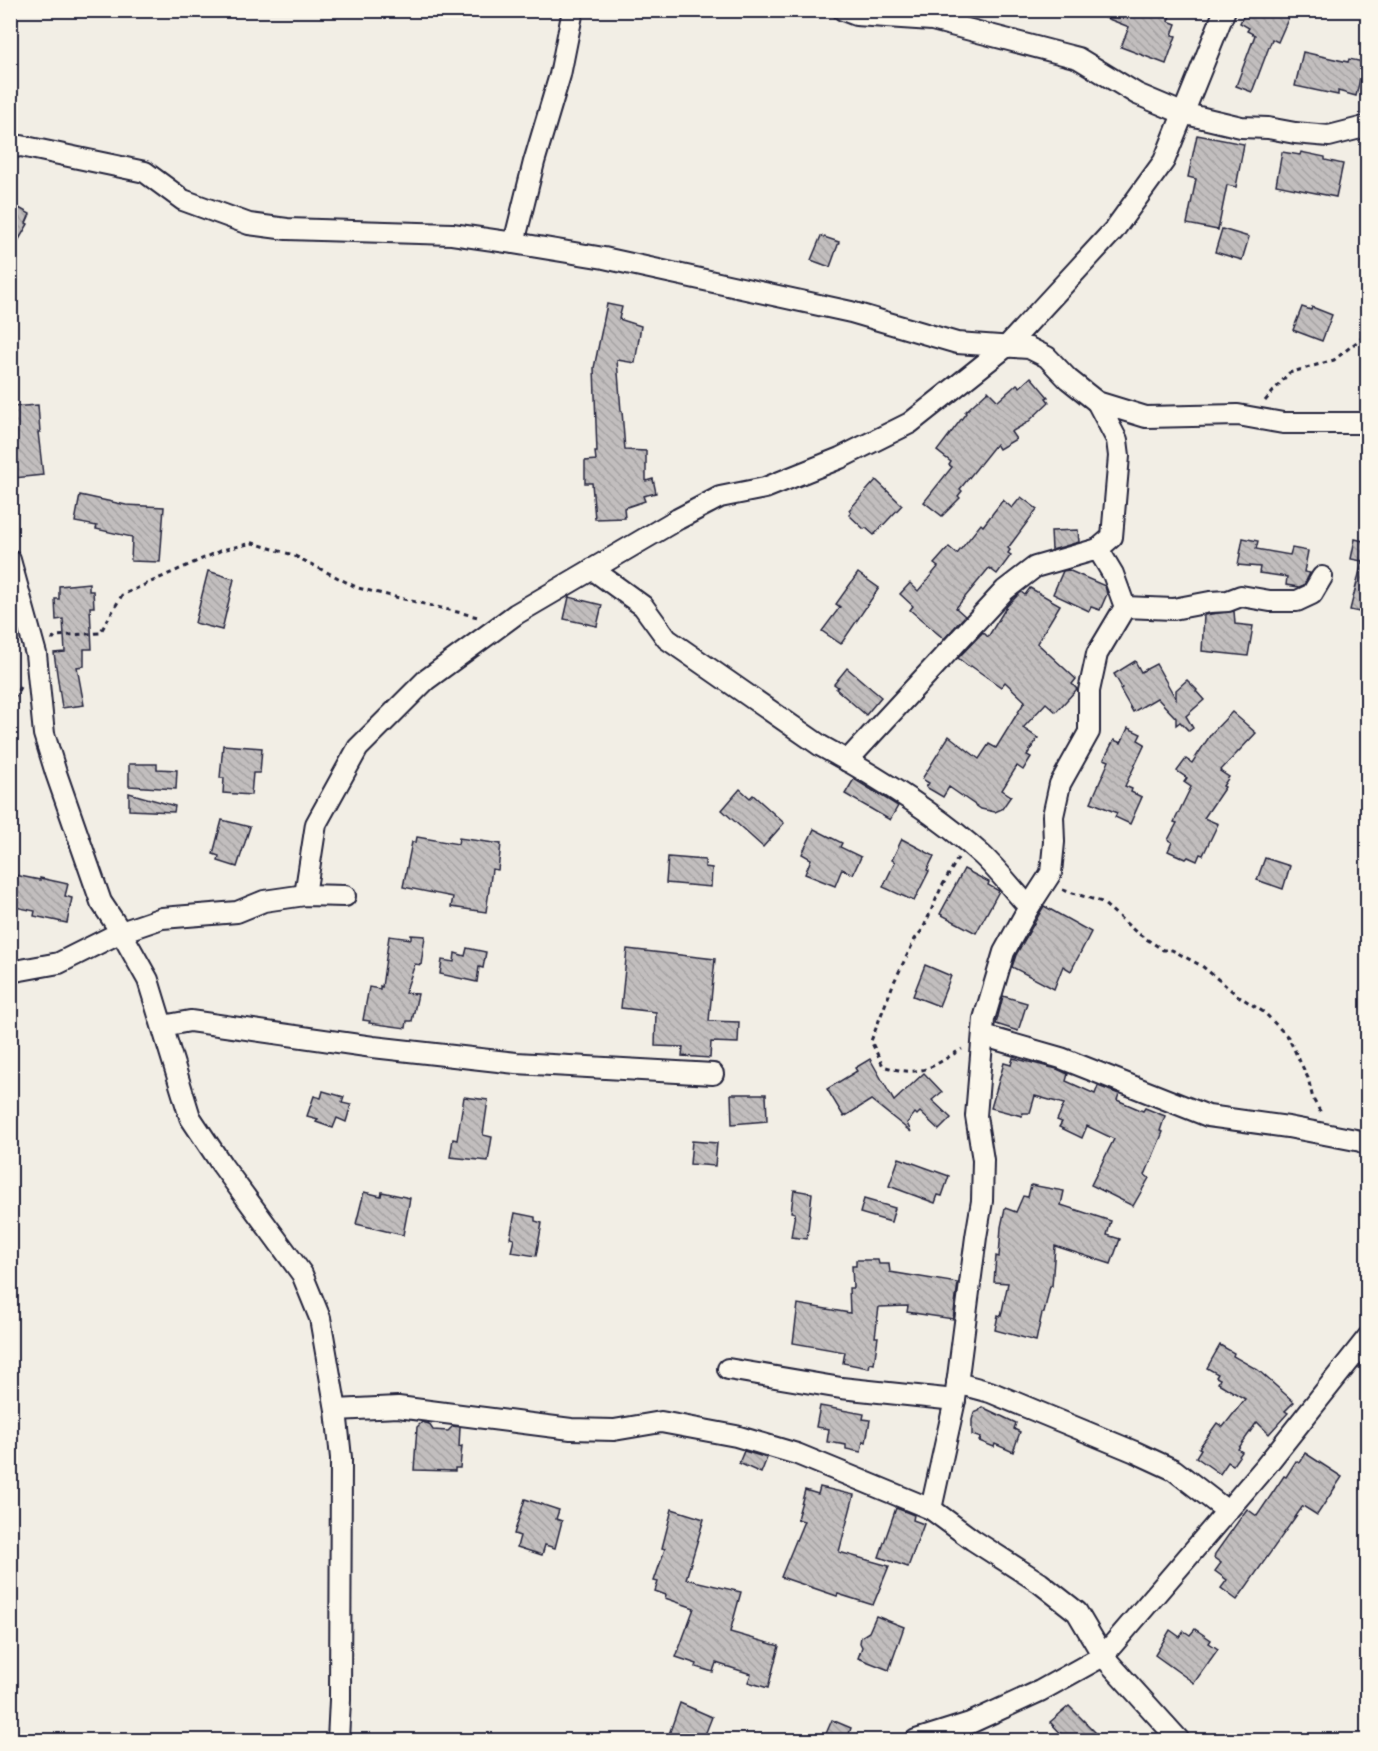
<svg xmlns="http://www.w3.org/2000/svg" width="1378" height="1751" font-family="'Playpen Sans',sans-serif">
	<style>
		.building { fill: url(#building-back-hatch); stroke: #22223b; stroke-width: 1.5 }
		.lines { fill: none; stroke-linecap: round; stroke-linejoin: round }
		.minor-casing { stroke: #22223b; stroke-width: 24 }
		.path { stroke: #22223b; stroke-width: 3; stroke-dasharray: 4.5 4.5; stroke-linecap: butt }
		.minor { stroke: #fbf7ec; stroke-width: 20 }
	</style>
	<defs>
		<pattern id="building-back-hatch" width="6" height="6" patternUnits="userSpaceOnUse" patternTransform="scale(1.5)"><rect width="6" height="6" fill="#c2bebe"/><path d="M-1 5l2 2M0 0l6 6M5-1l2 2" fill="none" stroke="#a6a3a4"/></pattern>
	</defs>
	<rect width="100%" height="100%" fill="#f2eee5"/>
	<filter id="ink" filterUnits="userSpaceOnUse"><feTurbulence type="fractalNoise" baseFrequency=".0167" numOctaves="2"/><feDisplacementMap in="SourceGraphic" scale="12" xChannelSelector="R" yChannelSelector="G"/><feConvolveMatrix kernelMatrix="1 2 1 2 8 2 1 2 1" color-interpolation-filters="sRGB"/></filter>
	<g filter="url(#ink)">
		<g class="building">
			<path d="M1135 10H1155L1170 16 1168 21 1176 24 1172 35 1176 36 1166 64 1121 47 1129 27 1101 16 1103 11 1134 14Z"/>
			<path d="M1246 10H1292L1278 42 1272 39 1252 92 1236 86 1255 35 1247 31 1249 28 1240 23Z"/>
			<path d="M1303 52 1348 62 1349 59 1364 62 1356 96 1338 91V95L1295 86Z"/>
			<path d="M1197 135 1244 144 1236 187 1227 185 1218 230 1187 224 1196 179 1188 177Z"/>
			<path d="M1282 152 1300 155 1301 152 1325 157V160L1343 164 1336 197 1276 185Z"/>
			<path d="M10 203 30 214 26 223 28 224 10 255Z"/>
			<path d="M1222 229 1249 237 1242 260 1215 252Z"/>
			<path d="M821 236 839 242 830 267 811 260Z"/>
			<path d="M607 304 622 307 619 319 641 326 635 363 617 360 621 411H622L625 450 646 451V481L653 479 656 493 643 496 645 501 624 508 625 518 595 519 592 483H585V461L596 460 595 452H597L594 368Z"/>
			<path d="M1302 307 1311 310 1312 307 1332 315 1322 341 1293 330Z"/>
			<path d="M1031 377 1048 397 1046 398 1049 402 1027 423 1011 432 1016 439 999 449 996 444 960 489 962 491 958 496 960 498 942 516 924 502 952 467 949 465 951 462 937 451 966 413 965 412 988 391 998 401 1017 384 1020 387Z"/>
			<path d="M38 405 40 432H38L43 475 14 478V473H10V407Z"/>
			<path d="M876 480 902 505 874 535 866 528 864 529 849 515 851 513 849 510Z"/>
			<path d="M80 495 126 505 164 507 160 562 131 561 132 537 96 529 97 526 75 522Z"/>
			<path d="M1021 497 1037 509 1008 548 1010 550 1008 553 1011 555 997 574 989 568 956 608 965 616 944 639 910 610 913 606 900 594 910 583 918 591 938 567 934 564 949 547 957 554 981 524 983 526 1003 500 1012 508Z"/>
			<path d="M1078 530 1079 542 1052 550 1051 531Z"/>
			<path d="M1243 538 1258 541 1256 549 1290 555 1292 548 1308 551 1304 572 1310 573 1304 585 1299 587 1286 585 1287 577 1259 573 1260 567 1238 565Z"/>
			<path d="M1355 539 1368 542V562L1351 559Z"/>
			<path d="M1362 562 1368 563V614L1350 610Z"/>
			<path d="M1068 570 1105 586 1107 594 1100 610 1091 607 1089 611 1053 594 1063 571Z"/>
			<path d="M208 571 234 579 222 630 195 623Z"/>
			<path d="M858 573 879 588 841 644 822 631 840 607 836 604Z"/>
			<path d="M89 583V591H93L94 607H90L92 649H84V666L77 667 84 705 62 708 54 653 65 652 63 619 56 620 55 599H59V586Z"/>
			<path d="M1030 588 1060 605 1037 643 1076 679 1072 684 1077 689 1056 712 1046 703 1023 728 1038 738 1027 755 1031 757 1023 770 1017 766 1002 790 1011 796 1002 809 995 812 981 809 949 787 943 797 926 787 929 783 922 779 949 736 979 759 989 744 996 748 1025 701 1005 682 1001 687 971 666 969 667 958 658 983 632 988 637 1007 606 1021 592 1025 595Z"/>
			<path d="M569 597 602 605 597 626 564 619Z"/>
			<path d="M1234 611 1235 624 1253 626 1248 656 1202 651 1204 615Z"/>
			<path d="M1135 661 1141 672 1156 664 1176 699V690L1187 680 1197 690 1196 691 1204 700 1186 716 1193 728 1189 731 1180 722 1176 725V718L1157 698 1133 712 1120 689 1122 688 1114 674Z"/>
			<path d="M847 668 881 697 866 715 836 689 838 687 834 684Z"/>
			<path d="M1232 712 1256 733 1220 771 1229 777 1223 786 1225 787 1204 818 1218 824 1203 855 1200 854 1197 861 1188 857 1186 859 1168 851 1172 842 1168 840 1177 823 1174 822 1191 787 1184 782 1187 778 1177 771 1186 759 1192 763 1211 734Z"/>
			<path d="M1128 728 1141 734 1138 740 1145 744 1125 786 1132 789 1131 792 1142 797 1130 824 1115 817 1117 813 1091 802 1109 761 1104 759 1114 740 1121 743Z"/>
			<path d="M223 745 262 748 260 773H253L251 795 223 793 224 778H220Z"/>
			<path d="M129 764H157V769L177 770 176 789 129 786Z"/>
			<path d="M854 779 898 806 890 820 845 794Z"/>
			<path d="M740 789 750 798 753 795 784 823 763 847 722 810Z"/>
			<path d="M129 793 175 806 174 812 129 810Z"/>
			<path d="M222 820 250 827 237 867 218 861 219 856 213 854Z"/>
			<path d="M814 829 842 843 840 847 861 857 853 874 842 869 835 886 805 874 811 859 802 854Z"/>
			<path d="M417 837 458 844 459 838 501 844 498 870 492 869 486 912 451 907 453 897 403 887 412 842H416Z"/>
			<path d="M902 839 934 856 927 870 929 871 914 901 883 887 895 862 892 860Z"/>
			<path d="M668 857 705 860V867L712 868 711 887 666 883Z"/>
			<path d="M1265 858 1290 866 1283 889 1257 880Z"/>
			<path d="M964 869 989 882 988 885 999 891 976 933 940 914Z"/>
			<path d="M10 874 40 880V878L68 884 65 896 72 898 67 923 34 916 35 911 10 906Z"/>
			<path d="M1044 906 1091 932 1071 971 1063 966 1054 989 1012 967 1016 955Z"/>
			<path d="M411 935 425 936 421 965 415 964 405 993 418 994 412 1021H407L406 1028 369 1023 370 1021 363 1020 369 987 380 989V986L382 987 389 936 411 939Z"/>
			<path d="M467 948 486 952 483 968 479 967 477 982 440 974 442 960 454 962 455 953 465 956Z"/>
			<path d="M627 949 715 959 709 1021 739 1022 738 1043 711 1042 710 1058 682 1056 683 1047 655 1046 656 1012 621 1008Z"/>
			<path d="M925 965 951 976 939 1006 913 996Z"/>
			<path d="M1003 996 1027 1003 1018 1031 996 1024Z"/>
			<path d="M1013 1058 1057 1069 1068 1074 1066 1081 1095 1094 1098 1086 1119 1094 1117 1100 1143 1111 1145 1108 1165 1116 1160 1131 1163 1132 1145 1175 1149 1178 1133 1206 1091 1185 1114 1139 1087 1126 1082 1138 1059 1127 1062 1122 1057 1120 1064 1104 1035 1096 1030 1113H1023L1022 1116 991 1108 1004 1063 1011 1065Z"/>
			<path d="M870 1059 894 1101 924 1073 942 1092 932 1100 951 1118 939 1130 920 1112 917 1115 915 1113 907 1123 911 1132 871 1100 844 1117 827 1089 857 1071 855 1068Z"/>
			<path d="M323 1091 344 1097 342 1103 351 1105 346 1122 337 1118 333 1128 316 1122 318 1119 307 1116 314 1096 321 1098Z"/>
			<path d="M731 1094H766L767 1121 732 1124Z"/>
			<path d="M464 1097 488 1100 483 1135 492 1137 488 1161 450 1157 453 1139 457 1140Z"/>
			<path d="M692 1141 717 1143 715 1166 690 1164Z"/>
			<path d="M899 1158 949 1176 942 1196 938 1195 935 1203 889 1186Z"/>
			<path d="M1031 1185 1064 1191 1061 1205 1111 1221 1107 1235 1120 1239 1111 1264 1055 1246 1052 1286H1050L1044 1313H1042L1036 1341 995 1330 998 1315 1001 1316 1008 1283 994 1282 996 1256 999 1257 1001 1227 1005 1208 1016 1212 1023 1196 1028 1197Z"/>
			<path d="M794 1190 812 1193 807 1239 791 1237 795 1213 791 1212Z"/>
			<path d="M364 1192 381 1196 382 1192 410 1198 403 1235 356 1224Z"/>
			<path d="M864 1199 895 1208 891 1222 860 1213Z"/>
			<path d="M515 1213 535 1217V1221L542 1223 536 1256 511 1252 514 1239 510 1238Z"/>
			<path d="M856 1260H878L879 1264H889L890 1272 958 1283 953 1319 907 1312 908 1306 879 1307 875 1337H878L874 1364 870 1363 869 1368 843 1363 845 1352 793 1343 798 1304 850 1313 849 1288H853L852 1266H856Z"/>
			<path d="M1220 1345 1234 1353 1233 1356 1258 1370 1294 1402 1285 1411 1288 1413 1269 1434 1257 1422 1238 1449 1242 1452 1233 1465 1228 1462 1220 1474 1196 1457 1201 1449 1199 1448 1217 1423 1223 1427 1245 1399 1218 1383 1220 1379 1216 1377 1218 1374 1207 1368Z"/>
			<path d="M820 1406 864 1414 863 1419 870 1420 866 1442 863 1441 861 1452 846 1449V1445L827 1442 829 1429 816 1427Z"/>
			<path d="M982 1407 1016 1423 1014 1429 1020 1432 1013 1452 995 1444 994 1447 979 1441 981 1438 972 1435V1420L974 1413 979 1411Z"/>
			<path d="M422 1422 429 1424 433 1430 448 1431 453 1426 460 1427 459 1447 462 1446 460 1468H455V1471L414 1470 417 1427Z"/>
			<path d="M744 1451 767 1458 761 1473 739 1463Z"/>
			<path d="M1305 1453 1342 1477 1317 1515 1303 1506 1237 1600 1221 1588 1227 1580 1215 1571 1221 1563 1214 1558 1215 1554 1247 1509 1257 1516 1284 1476 1286 1477 1296 1461 1299 1463Z"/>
			<path d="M820 1487 854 1495 839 1552 889 1566 873 1605 838 1594 837 1596 781 1577 804 1521 797 1519 805 1490 818 1494Z"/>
			<path d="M525 1499 559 1510 556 1519 562 1521 555 1548 545 1545 542 1555 517 1547 520 1536 514 1534Z"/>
			<path d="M896 1508 914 1515 913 1520 924 1524 908 1567 879 1557Z"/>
			<path d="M672 1509 704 1519 686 1579 741 1592 730 1632 779 1646 768 1688 748 1682 751 1674 716 1663 713 1672 696 1667 697 1664 676 1657 694 1608 665 1598 666 1595 655 1591 658 1582 654 1581 665 1549 662 1548Z"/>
			<path d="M876 1616 904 1627 889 1670 858 1658 862 1647 860 1643 861 1637 869 1632Z"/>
			<path d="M1195 1629 1211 1640 1209 1643 1218 1649 1194 1683 1155 1655 1170 1630 1180 1637 1184 1631 1190 1635Z"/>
			<path d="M680 1703 712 1717 703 1740H667Z"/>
			<path d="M1069 1706 1103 1740H1067L1050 1722Z"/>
			<path d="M832 1720 851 1728 847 1740H836L825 1736Z"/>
		</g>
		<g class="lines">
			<defs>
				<g id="minor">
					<path d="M843 10 856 15 932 20 1078 58 1137 94 1182 113 1241 127 1268 128 1295 133 1329 136 1368 126"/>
					<path d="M10 148 21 146 145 172 183 200 249 224 287 229 452 234 514 243 604 258 851 312 957 343 1029 348 1047 357 1068 379 1097 402 1146 417 1238 415 1283 423H1368"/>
					<path d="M514 243 534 162 560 75 573 10"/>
					<path d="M1097 402 1117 440 1119 456 1112 537 1098 549"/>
					<path d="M10 560 36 654 44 734 56 773 101 902 121 932 59 963 10 972"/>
					<path d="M592 569 643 606 667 639 821 746C874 775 937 814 982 855 999 871 1013 890 1029 907"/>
					<path d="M847 761 1005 590 1035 567 1098 549 1113 574 1125 607"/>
					<path d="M305 895 316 824 358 748 426 680 516 614 678 519 720 497 765 488 840 458 910 423 1007 346 1114 230 1164 161 1225 10"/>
					<path d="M163 1026 190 1021 373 1047 516 1063 713 1074"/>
					<path d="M984 1036 1061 1058 1208 1116 1288 1127 1361 1141 1368 1145"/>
					<path d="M728 1369 841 1388 955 1400"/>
					<path d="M957 1383 990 1392 1135 1452 1174 1470 1227 1511"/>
					<path d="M336 1410 398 1407 571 1429 614 1430 661 1422 736 1436 797 1454 931 1509 973 1540 1040 1583 1077 1612 1103 1656 1040 1691 970 1723 916 1740"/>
					<path d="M931 1509 955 1400 976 1237 982 1201 983 1160 976 1116 984 1019 1004 952 1029 907 1051 873 1054 842 1053 816 1060 784 1089 732V691L1097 654 1125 607 1173 609 1210 602 1228 601 1241 596 1270 601H1297L1312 594 1322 577"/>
					<path d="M338 1740 340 1700 341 1458 336 1410 320 1318 302 1274 222 1165 190 1117 148 980 121 932 162 918 237 912 264 901 305 895 345 896"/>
					<path d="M1179 1740 1103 1656 1265 1467 1368 1337"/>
				</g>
			</defs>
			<use href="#minor" class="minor-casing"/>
			<g class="path">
				<path d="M1265 401 1289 373 1334 360 1368 333"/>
				<path d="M52 640 55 636 100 633 122 595 222 550 253 543 293 555 358 588 478 617"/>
				<path d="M10 707 20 687"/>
				<path d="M958 858 941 888 923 929 915 939 894 982 871 1041 883 1066C922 1078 929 1068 962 1049"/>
				<path d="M1063 890 1102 902 1136 932 1163 950H1172L1202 966 1237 995 1265 1013 1288 1037 1308 1078 1313 1099 1321 1113"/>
			</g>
			<use href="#minor" class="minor"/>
		</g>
	</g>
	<rect width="1378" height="1751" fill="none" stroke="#fbf7ec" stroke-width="36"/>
	<rect x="18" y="18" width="1342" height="1715" fill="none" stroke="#22223b" stroke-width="2" filter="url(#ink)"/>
</svg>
